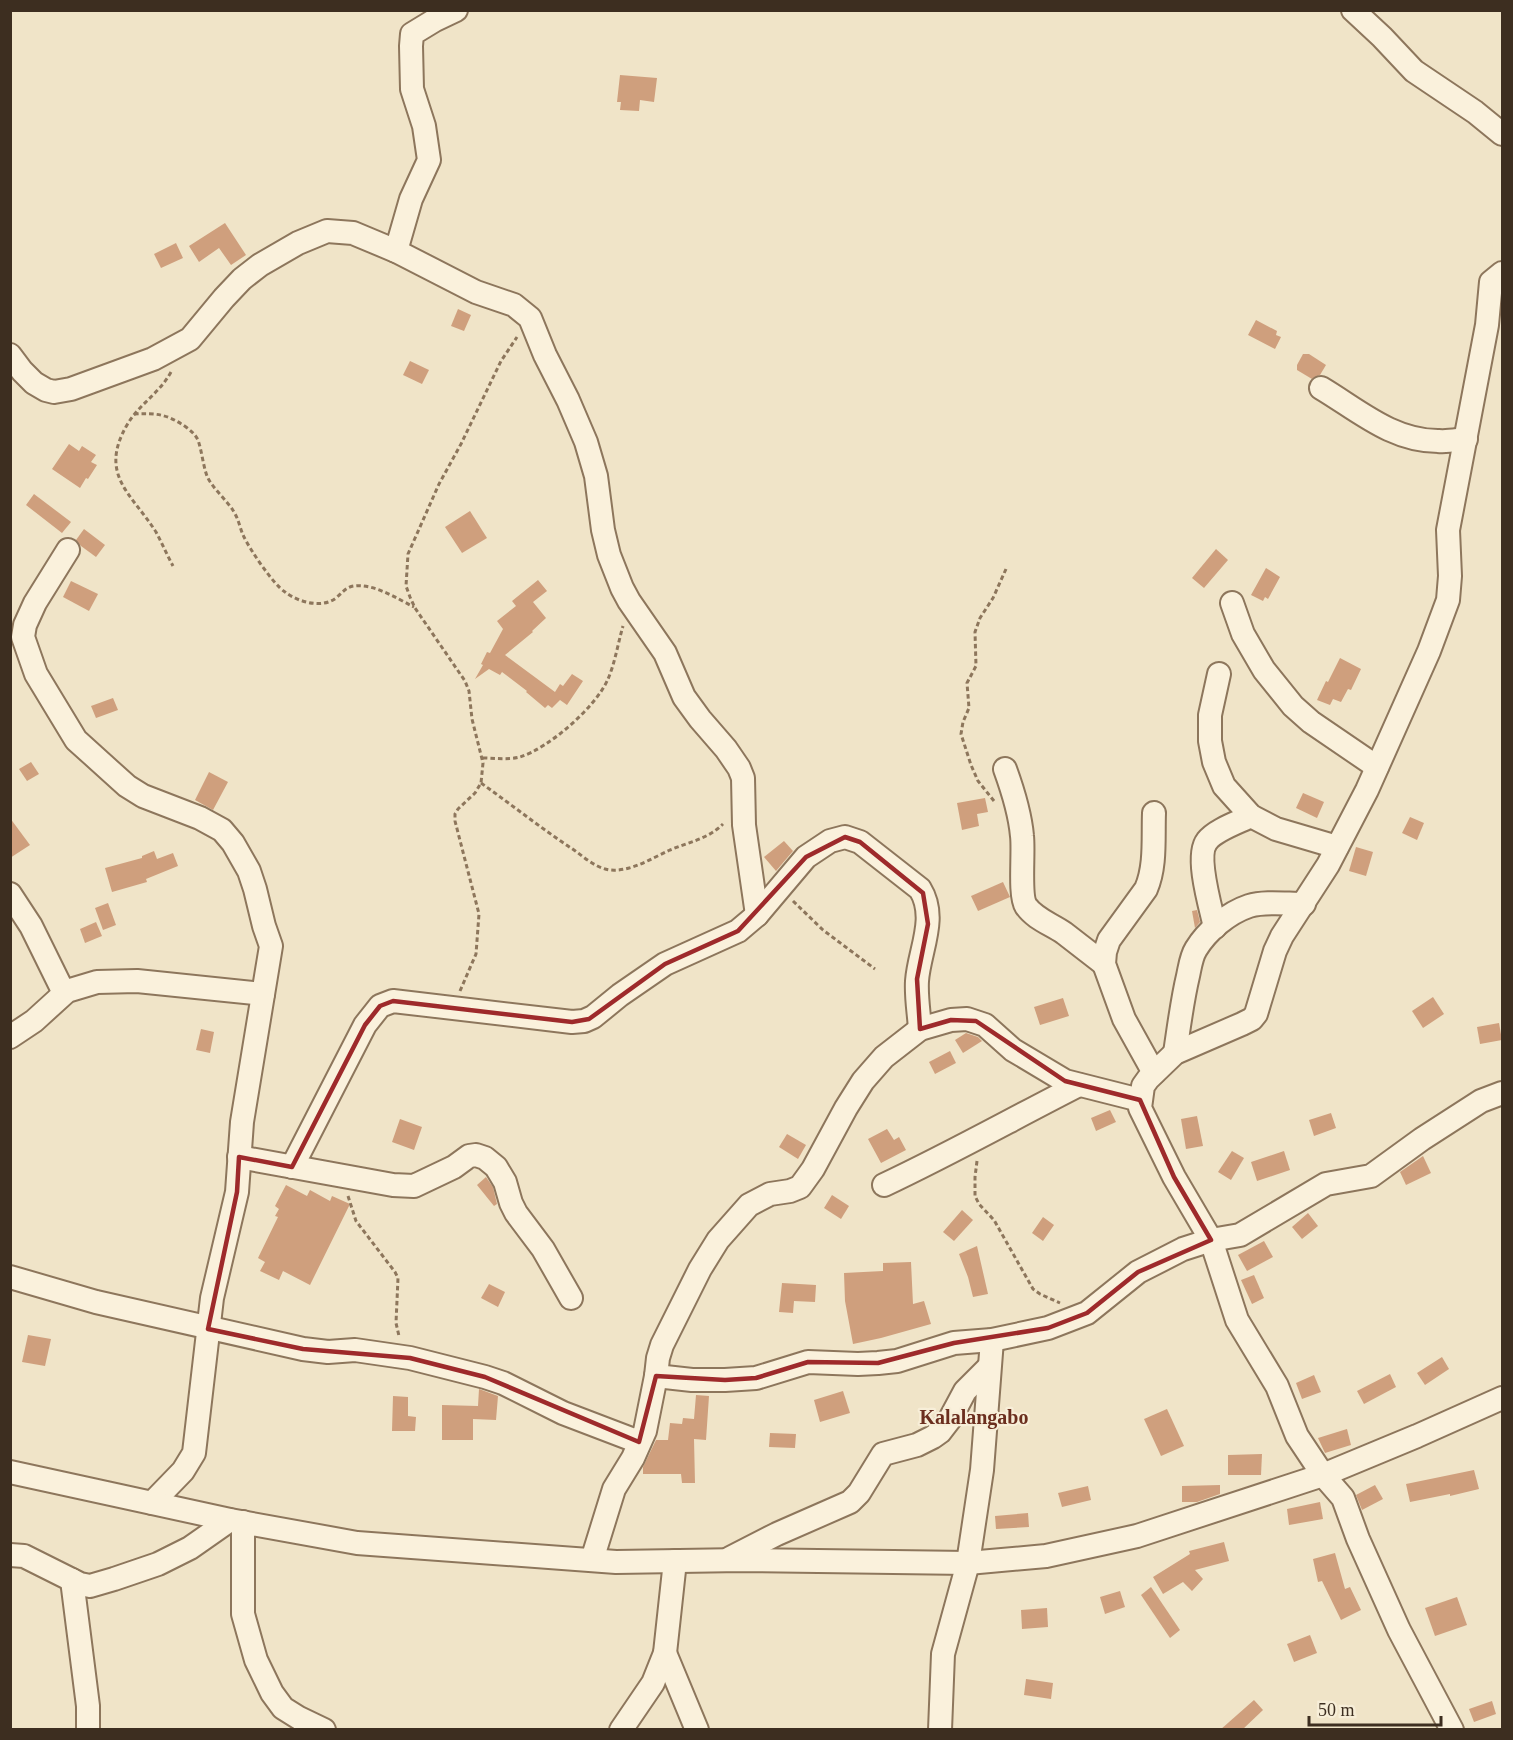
<svg xmlns="http://www.w3.org/2000/svg" width="1513" height="1740" font-family="'Times New Roman',serif">
	<style>
		.building { fill: #cf9f7d }
		.lines { fill: none; stroke-linecap: round; stroke-linejoin: round }
		.minor-casing { stroke: #8d765c; stroke-width: 26 }
		.path { stroke: #8d765c; stroke-width: 3; stroke-dasharray: 4.5 3; stroke-linecap: butt }
		.minor { stroke: #faf1dc; stroke-width: 22 }
		.marked { fill: none; stroke: #9e2a2b; stroke-width: 4.5; stroke-linejoin: round }
		.labels { text-anchor: middle; stroke-width: 4.5; stroke-linejoin: round; paint-order: stroke }
		.quarter-label { font-size: 20px; font-weight: bold; fill: #6b2e1e; stroke: #f7eed8 }
	</style>
	<rect width="100%" height="100%" fill="#f0e4c8"/>
	<g class="building">
		<path d="M620 75 657 78 654 102 640 100 639 111 620 110 621 102H617Z"/>
		<path d="M225 223 246 255 231 265 219 248 199 262 189 246Z"/>
		<path d="M176 243 183 258 161 268 154 254Z"/>
		<path d="M458 309 471 315 464 331 451 326Z"/>
		<path d="M1256 320 1277 331 1276 335 1281 337 1275 349 1248 335Z"/>
		<path d="M1303 354H1309L1326 365 1320 375 1312 379 1297 370V365Z"/>
		<path d="M410 361 429 370 422 384 403 375Z"/>
		<path d="M69 444 79 451 82 446 96 455 91 462 97 465 88 479 86 478 80 488 52 469Z"/>
		<path d="M34 494 71 522 62 533 26 505Z"/>
		<path d="M470 511 487 538 462 553 445 527Z"/>
		<path d="M84 529 105 545 96 557 81 546 76 540Z"/>
		<path d="M1216 549 1228 560 1204 588 1192 578Z"/>
		<path d="M1266 568 1280 577 1268 599 1265 597 1263 601 1251 595Z"/>
		<path d="M538 580 547 591 533 602 546 618 532 631 533 632 505 655 555 692 560 684 563 686 572 674 583 681 567 705 560 700 552 708 548 705 545 708 526 692 527 691 502 672 500 675 489 669 475 679 483 665 481 664 487 652 490 653 503 629 497 621 516 606 512 601Z"/>
		<path d="M71 581 98 594 89 611 63 597Z"/>
		<path d="M1340 658 1361 669 1351 690 1348 689 1341 702 1333 699 1330 705 1317 700 1326 681 1328 682Z"/>
		<path d="M113 698 118 710 96 718 91 706Z"/>
		<path d="M31 762 39 774 27 781 19 769Z"/>
		<path d="M209 772 228 782 213 810 195 800Z"/>
		<path d="M1303 793 1324 802 1317 818 1296 808Z"/>
		<path d="M985 798 988 812 977 814 979 826 962 830 957 803Z"/>
		<path d="M1410 817 1424 823 1417 840 1402 833Z"/>
		<path d="M10 818 30 845 10 858Z"/>
		<path d="M784 841 793 851 776 871 764 857Z"/>
		<path d="M1356 847 1373 852 1366 876 1349 871Z"/>
		<path d="M154 851 157 859 173 853 178 866 146 879 147 882 112 892 105 868 142 858V856Z"/>
		<path d="M1003 882 1010 897 978 911 971 896Z"/>
		<path d="M108 903 116 925 103 930 95 908Z"/>
		<path d="M1197 910 1200 922 1195 928 1192 911Z"/>
		<path d="M96 922 102 936 85 943 80 929Z"/>
		<path d="M1433 997 1444 1014 1423 1028 1412 1011Z"/>
		<path d="M1063 998 1069 1016 1040 1025 1034 1007Z"/>
		<path d="M1499 1023 1502 1040 1480 1044 1477 1027Z"/>
		<path d="M201 1029 214 1032 210 1053 196 1050Z"/>
		<path d="M966 1033 978 1037 982 1041 963 1053 955 1040Z"/>
		<path d="M950 1051 956 1063 935 1074 929 1062Z"/>
		<path d="M1110 1110 1116 1122 1096 1131 1091 1118Z"/>
		<path d="M1331 1113 1336 1128 1314 1136 1309 1120Z"/>
		<path d="M1197 1116 1203 1146 1186 1149 1181 1119Z"/>
		<path d="M400 1119 422 1127 414 1150 392 1142Z"/>
		<path d="M887 1129 894 1140 899 1137 906 1150 881 1163 868 1139Z"/>
		<path d="M787 1134 806 1145 798 1159 779 1147Z"/>
		<path d="M1232 1151 1244 1158 1231 1180 1218 1172Z"/>
		<path d="M1284 1151 1290 1170 1257 1181 1251 1162Z"/>
		<path d="M1423 1156 1431 1173 1406 1185 1400 1172Z"/>
		<path d="M486 1177 493 1187 497 1204 494 1206 477 1185Z"/>
		<path d="M286 1185 307 1196 310 1190 330 1201 332 1196 350 1204 310 1285 283 1271 279 1280 260 1271 265 1262 258 1258 278 1217 275 1216 279 1209 275 1206Z"/>
		<path d="M832 1195 849 1206 841 1219 824 1208Z"/>
		<path d="M962 1210 973 1220 954 1241 943 1232Z"/>
		<path d="M1308 1213 1318 1226 1302 1239 1292 1227Z"/>
		<path d="M1043 1217 1054 1225 1043 1241 1032 1233Z"/>
		<path d="M1264 1241 1273 1257 1247 1271 1238 1255Z"/>
		<path d="M977 1246 988 1294 973 1297 968 1277 959 1254Z"/>
		<path d="M911 1262 913 1304 924 1301 931 1324 881 1338 853 1344 845 1301 844 1273 883 1271V1263Z"/>
		<path d="M1254 1275 1264 1298 1252 1304 1241 1280Z"/>
		<path d="M782 1283 816 1285 815 1302 794 1301 793 1313 779 1312Z"/>
		<path d="M489 1284 505 1292 498 1307 481 1298Z"/>
		<path d="M28 1335 51 1339 45 1366 22 1362Z"/>
		<path d="M1442 1357 1449 1369 1425 1385 1417 1373Z"/>
		<path d="M1390 1374 1396 1387 1364 1404 1357 1391Z"/>
		<path d="M1314 1375 1321 1392 1302 1399 1296 1383Z"/>
		<path d="M479 1389 498 1396 496 1420 473 1419V1440H442V1405L478 1406Z"/>
		<path d="M843 1391 850 1413 820 1422 814 1400Z"/>
		<path d="M696 1395 709 1396 706 1440 694 1439 695 1483H682L681 1474H643V1467L656 1440H668L670 1423 682 1424 683 1418 694 1419Z"/>
		<path d="M393 1396 408 1397V1416L416 1417 415 1431H392Z"/>
		<path d="M1167 1409 1184 1446 1161 1456 1144 1419Z"/>
		<path d="M1347 1429 1351 1445 1325 1453 1318 1438Z"/>
		<path d="M770 1433 796 1434 795 1448 769 1447Z"/>
		<path d="M1262 1454 1261 1475H1228V1455Z"/>
		<path d="M1474 1470 1479 1489 1450 1496V1494L1410 1502 1406 1484Z"/>
		<path d="M1220 1485V1494L1197 1502H1182V1486Z"/>
		<path d="M1375 1485 1383 1499 1362 1510 1356 1495Z"/>
		<path d="M1088 1486 1091 1500 1062 1507 1058 1493Z"/>
		<path d="M1320 1502 1323 1519 1289 1525 1287 1509Z"/>
		<path d="M1028 1513 1029 1527 996 1529 995 1516Z"/>
		<path d="M1224 1542 1229 1561 1195 1570 1203 1579 1192 1591 1183 1582 1163 1594 1153 1577 1190 1554 1189 1551Z"/>
		<path d="M1335 1553 1345 1589 1350 1587 1361 1610 1341 1620 1322 1581 1318 1582 1313 1559Z"/>
		<path d="M1151 1587 1180 1630 1170 1638 1141 1595Z"/>
		<path d="M1120 1591 1125 1607 1105 1614 1100 1597Z"/>
		<path d="M1457 1597 1467 1625 1435 1636 1425 1608Z"/>
		<path d="M1047 1608 1048 1627 1022 1629 1021 1610Z"/>
		<path d="M1310 1635 1317 1653 1294 1662 1287 1644Z"/>
		<path d="M1026 1679 1053 1683 1051 1699 1024 1695Z"/>
		<path d="M1254 1700 1263 1710 1242 1730H1220Z"/>
		<path d="M1492 1701 1496 1714 1474 1722 1469 1709Z"/>
	</g>
	<g class="lines">
		<defs>
			<g id="minor">
				<path d="M1353 10 1382 37 1414 71 1475 112 1502 134"/>
				<path d="M396 251 411 199 429 160 424 126 412 89 411 46 412 34 435 20 456 10"/>
				<path d="M10 355 22 371 34 383 46 390 54 392 71 389 153 359 190 339 224 298 242 279 260 265 298 243 327 231 353 233 396 251 476 292 514 305 530 318 545 355 568 400 586 442 596 476 603 530 609 555 622 588 629 601 665 653 684 697 700 719 726 749 739 768 743 778 744 825 757 915"/>
				<path d="M1321 388C1358 410 1392 441 1438 441 1447 442 1456 440 1466 439"/>
				<path d="M68 550 35 603 25 625 23 637 36 674 76 740 127 786 143 796 200 818 222 830 233 843 249 871 255 889 264 926 271 946 242 1122 237 1192 212 1298 194 1453 183 1471 152 1503"/>
				<path d="M1232 603 1243 634 1264 670 1293 706 1311 722 1377 767"/>
				<path d="M1219 674 1210 715V741L1214 762 1224 786 1251 816 1276 829 1337 847"/>
				<path d="M1005 769C1013 791 1020 813 1022 836 1024 852 1019 895 1026 906 1035 919 1051 924 1064 933 1077 943 1091 954 1104 964"/>
				<path d="M1154 813C1153 838 1156 866 1146 889L1109 940 1105 952 1104 964 1124 1019 1154 1073"/>
				<path d="M10 894 31 926 64 993"/>
				<path d="M1215 927C1211 909 1195 856 1207 841 1215 830 1239 822 1251 816"/>
				<path d="M10 1037 34 1021 67 991 97 982 137 981 263 994"/>
				<path d="M1175 1053C1179 1027 1182 1001 1188 976 1190 967 1191 957 1196 949 1207 931 1228 913 1249 906 1265 901 1286 904 1304 904"/>
				<path d="M239 1157 393 1185 414 1186 454 1167 469 1156 476 1155 485 1158 496 1167 505 1182 511 1203 516 1213 543 1249 571 1298"/>
				<path d="M292 1167 365 1025 380 1006 393 1001 572 1022 584 1021 593 1017 620 995 665 964 738 931 757 915 806 857 830 841 845 837 860 842 920 889C938 918 919 951 917 981 916 997 919 1013 920 1029"/>
				<path d="M884 1185C950 1154 1014 1118 1079 1085"/>
				<path d="M10 1277 96 1302 303 1349 328 1352 355 1350 410 1358 485 1377 503 1383 563 1413 639 1442"/>
				<path d="M656 1376 692 1380H725L756 1378 808 1362 858 1364 878 1363 897 1361 954 1343 992 1340 1048 1328 1087 1313 1138 1272 1183 1249 1211 1240 1240 1235 1326 1184 1371 1176 1422 1139 1481 1101 1502 1093"/>
				<path d="M10 1472 230 1520 357 1543 616 1562 742 1560 968 1563 1046 1556 1137 1536 1323 1475 1417 1436 1502 1398"/>
				<path d="M243 1522V1614L256 1660 272 1693 283 1708 299 1718 324 1730"/>
				<path d="M10 1555 24 1556 80 1584 90 1586 114 1579 158 1564 190 1548 230 1520"/>
				<path d="M730 1558 777 1534 850 1502 859 1493 883 1454 917 1445 933 1437 940 1432 950 1419 965 1391 989 1367"/>
				<path d="M592 1560 614 1489 633 1458 645 1431 656 1376 658 1358 662 1345 700 1269 718 1240 749 1205 770 1194 790 1191 800 1187 813 1169 846 1108 863 1081 884 1057 920 1029 951 1020 967 1019 985 1025 1013 1050 1065 1081 1140 1100"/>
				<path d="M72 1580 88 1706V1730"/>
				<path d="M665 1653 697 1730"/>
				<path d="M621 1730 653 1683 665 1653 675 1561"/>
				<path d="M940 1730 943 1654 968 1563 982 1470 992 1340"/>
				<path d="M1452 1730 1399 1630 1358 1539 1343 1498 1323 1475 1297 1436 1277 1386 1237 1320 1211 1240 1174 1177 1140 1108 1143 1086 1148 1079 1175 1053 1242 1024 1252 1019 1256 1014 1275 951 1282 936 1328 865 1367 790 1429 651 1448 600 1450 576 1448 530 1487 325 1491 282 1502 273"/>
			</g>
		</defs>
		<use href="#minor" class="minor-casing"/>
		<g class="path">
			<path d="M171 372C159 394 139 404 127 425 98 475 132 494 156 532 162 543 167 555 173 566"/>
			<path d="M134 414C157 413 167 414 186 427 191 431 195 434 198 440 202 452 203 465 207 476 212 488 227 500 234 512 239 520 240 529 244 537 251 551 273 584 285 592 298 602 322 609 336 598 342 593 346 587 354 586 373 583 398 599 414 607"/>
			<path d="M483 758C494 758 509 760 520 757 549 748 596 707 608 679 615 663 618 643 623 626"/>
			<path d="M481 783C512 805 542 829 574 850 585 858 596 868 610 870 631 872 652 858 670 850 689 842 708 839 723 824"/>
			<path d="M994 801 978 781 971 765 961 734 963 722 969 708 967 683 976 666 975 632 980 618 993 598 1006 569"/>
			<path d="M793 901 823 930 875 969"/>
			<path d="M460 991 476 954 479 914 455 821V814L458 809 475 793 481 783 483 763 472 719 469 691 465 681 415 608 410 597 406 586 408 554 439 484 461 444 501 361 517 337"/>
			<path d="M977 1161 975 1177V1196L979 1204 994 1220 1033 1289 1040 1294 1060 1303"/>
			<path d="M348 1196 356 1221 395 1272 398 1278 396 1323 399 1336"/>
		</g>
		<use href="#minor" class="minor"/>
	</g>
	<path class="marked" d="M845 837 860 842 923 893 928 924 917 979 920 1029 951 1020 976 1021 1065 1081 1140 1100 1174 1177 1211 1240 1138 1272 1087 1313 1048 1328 954 1343 878 1363 808 1362 756 1378 725 1380 656 1376 639 1442 485 1377 410 1358 303 1349 208 1329 237 1192 239 1157 292 1167 365 1025 380 1006 393 1001 572 1022 589 1019 665 964 738 931 806 857Z"/>
	<g class="labels">
		<g class="quarter-label">
			<text x="974" y="1424">Kalalangabo</text>
		</g>
	</g>
	<rect width="1513" height="1740" fill="none" stroke="#3d2e20" stroke-width="24"/>
	<path d="M1309 1716v9h132v-9" fill="none" stroke="#3d2e20" stroke-width="3"/>
	<text x="1318" y="1716" font-size="18" fill="#3d2e20" stroke="#f7eed8" stroke-width="4.5" paint-order="stroke">50 m</text>
</svg>
